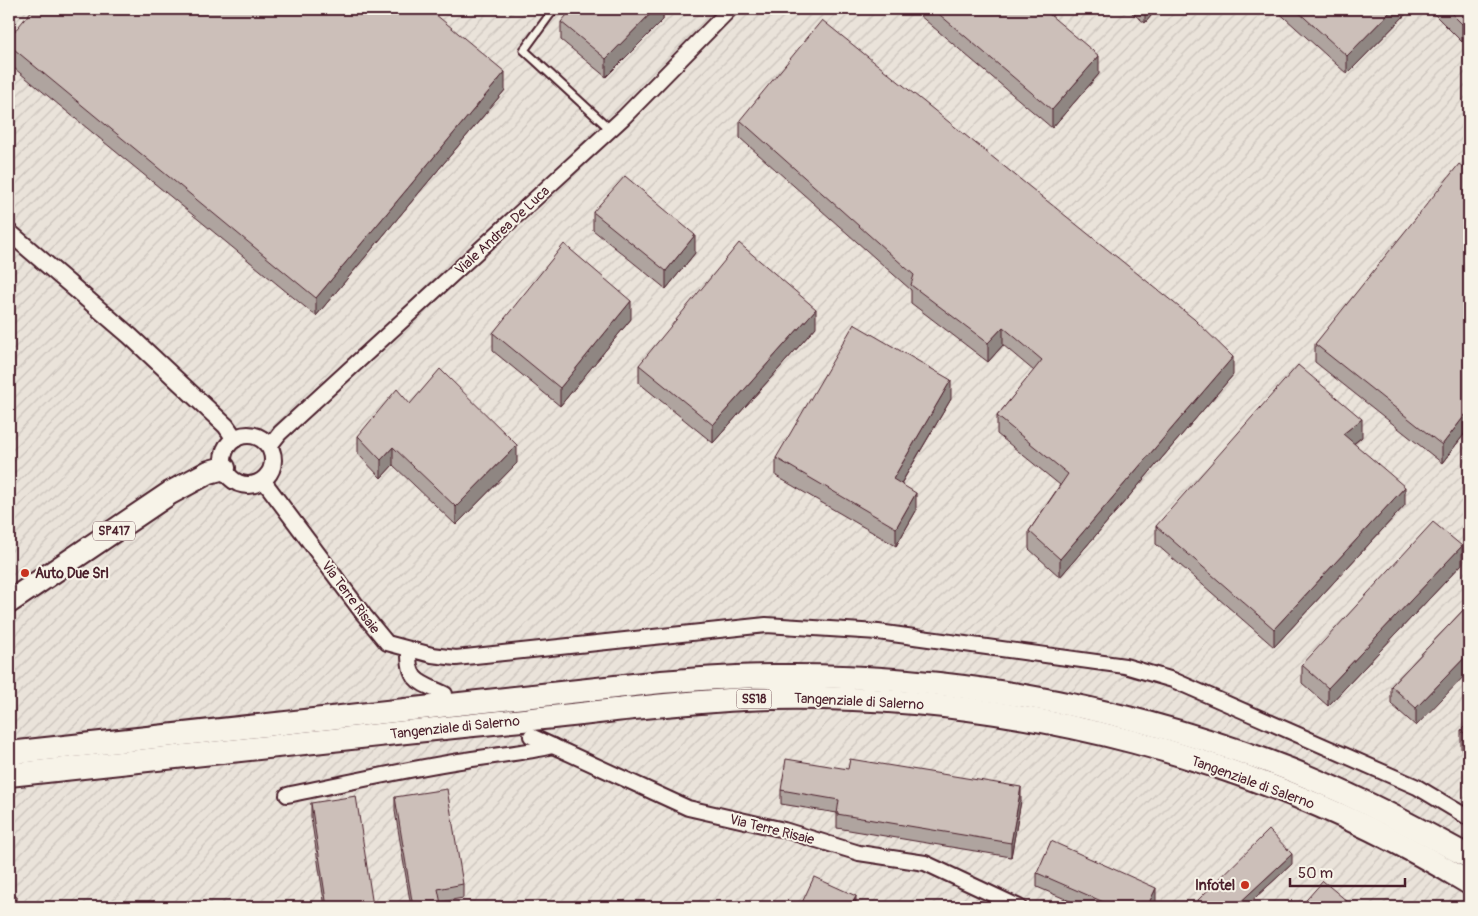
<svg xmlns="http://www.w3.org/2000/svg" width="1478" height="916" font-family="Pangolin,sans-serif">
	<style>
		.industrial { fill: url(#industrial-furrows) }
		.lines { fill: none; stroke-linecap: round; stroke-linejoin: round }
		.service-casing { stroke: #4a1f2b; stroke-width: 11 }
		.minor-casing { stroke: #4a1f2b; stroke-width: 18 }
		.tertiary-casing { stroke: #4a1f2b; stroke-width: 20 }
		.trunk-casing { stroke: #4a1f2b; stroke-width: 26 }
		.service { stroke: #f7f3e8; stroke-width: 7 }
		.minor { stroke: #f7f3e8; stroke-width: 14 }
		.tertiary { stroke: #f7f3e8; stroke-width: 16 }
		.trunk { stroke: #f7f3e8; stroke-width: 22 }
		.wall { fill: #afa49f; stroke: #4a1f2b }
		.shaded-wall { fill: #8f8682; stroke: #4a1f2b }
		.building { fill: #ccbfb9; stroke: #4a1f2b }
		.poi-dot { fill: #c8321e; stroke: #f7f3e8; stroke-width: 2 }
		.labels { text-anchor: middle; stroke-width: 4; stroke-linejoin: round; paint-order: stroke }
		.shield { fill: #f7f3e8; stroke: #7e5f64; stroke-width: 1 }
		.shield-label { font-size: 12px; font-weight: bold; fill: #4a1f2b }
		.street-label { font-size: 14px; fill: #4a1f2b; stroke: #f7f3e8 }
		.poi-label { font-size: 14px; font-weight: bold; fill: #4a1f2b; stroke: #f7f3e8; text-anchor: start }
	</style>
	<defs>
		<pattern id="industrial-furrows" width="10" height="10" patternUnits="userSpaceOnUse" patternTransform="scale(1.25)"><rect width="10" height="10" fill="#eae3da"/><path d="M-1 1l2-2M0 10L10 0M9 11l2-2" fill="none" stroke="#cac2bb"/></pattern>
	</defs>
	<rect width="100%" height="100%" fill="#f7f3e8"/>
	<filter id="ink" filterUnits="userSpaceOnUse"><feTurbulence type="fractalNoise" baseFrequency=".02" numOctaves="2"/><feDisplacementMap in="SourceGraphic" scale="10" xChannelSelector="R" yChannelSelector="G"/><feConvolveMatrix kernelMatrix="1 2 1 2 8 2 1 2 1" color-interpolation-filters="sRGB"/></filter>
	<g filter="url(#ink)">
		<rect class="industrial" x="9" y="9" width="1460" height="898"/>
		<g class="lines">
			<defs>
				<path id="service" d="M554 9 524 50 611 130"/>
				<g id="minor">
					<path d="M269 447 280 433 623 118 730 9"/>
					<path d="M263 480 364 615 387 643 432 655 456 658 766 625 878 632 1125 666 1173 680 1417 787 1469 818"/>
					<path d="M409 650C408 682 419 682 445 694"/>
					<path d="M531 736 688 808 784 830 859 853 925 863 1019 907"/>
					<path d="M287 795C347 783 406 769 466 760 495 755 524 753 553 746"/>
				</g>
				<g id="tertiary">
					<path d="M9 232 130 336 226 426 235 439"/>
					<circle cx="248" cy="460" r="25"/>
				</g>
				<g id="trunk">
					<path d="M9 602 170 493 209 472 224 468"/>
					<path d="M9 753 661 682C699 679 737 676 775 676 942 674 1110 703 1267 761 1338 787 1404 821 1469 857"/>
					<path d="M9 775C163 759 318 741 473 725 520 720 568 716 615 710 667 705 720 699 773 698 1015 694 1261 757 1469 883"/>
				</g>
			</defs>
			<use href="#service" class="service-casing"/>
			<use href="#minor" class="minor-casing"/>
			<use href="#tertiary" class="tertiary-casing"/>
			<use href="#trunk" class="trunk-casing"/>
			<use href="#service" class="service"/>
			<use href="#minor" class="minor"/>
			<use href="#tertiary" class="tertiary"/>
			<use href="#trunk" class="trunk"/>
		</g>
		<g class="wall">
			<path d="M663 9V20L606 77 561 40V22Z"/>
			<path d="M912 9H1058L1051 17 1099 74 1052 128Z"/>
			<path d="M1127 9H1157L1145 23Z"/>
			<path d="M1275 9H1411L1347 74Z"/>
			<path d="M1429 9H1469V34L1462 42Z"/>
			<path d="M9 38 505 90 316 316 9 64Z"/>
			<path d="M740 120 1233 375 1060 577 1029 549V531L1060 485 997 434V416L1034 371 1003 345 988 362 911 303V290L740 138Z"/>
			<path d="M1469 172V428L1442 463 1315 362V344Z"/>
			<path d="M593 212 695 253 666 289 593 230Z"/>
			<path d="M631 319 560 406 493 351V333Z"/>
			<path d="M816 327 713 443 639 383V365Z"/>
			<path d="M951 399 901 484 916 511 896 546 776 476V458Z"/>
			<path d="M410 404 517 463 456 525 393 465 381 478 358 454V436Z"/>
			<path d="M1362 437 1354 444 1405 505 1274 647 1156 544V526Z"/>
			<path d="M1469 478V507L1463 502V484Z"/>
			<path d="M1462 564 1328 706 1302 683V665Z"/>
			<path d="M1469 604 1416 726 1391 704V686Z"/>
			<path d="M1469 722V756L1461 749V730Z"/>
			<path d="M781 790 1021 801 1011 857 837 828V813L781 804Z"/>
			<path d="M395 797 463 884V898L441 902V907H411L395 811Z"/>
			<path d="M311 803 373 906V907H325L311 817Z"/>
			<path d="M1292 864 1245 907H1198V900Z"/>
			<path d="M1037 873 1156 901 1153 907H1084L1037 887Z"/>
		</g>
		<g class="shaded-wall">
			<path d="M655 9H663V20L606 77V59Z"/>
			<path d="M1043 9H1058L1043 27Z"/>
			<path d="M1145 9H1157L1145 23Z"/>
			<path d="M1393 9H1411L1347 74V56Z"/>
			<path d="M1469 16V34L1462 42V24Z"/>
			<path d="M1099 56V74L1052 128V110Z"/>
			<path d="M505 72V90L316 316V298Z"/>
			<path d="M695 235V253L666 289V271Z"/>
			<path d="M631 301V319L560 406V388Z"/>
			<path d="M816 309V327L713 443V425Z"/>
			<path d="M1003 327V345L988 362V343Z"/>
			<path d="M1233 357V375L1060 577V559Z"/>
			<path d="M951 380V399L893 497V479Z"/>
			<path d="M1469 410V428L1442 463V445Z"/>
			<path d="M1362 419V437L1343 452V434Z"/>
			<path d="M517 445V463L456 525V507Z"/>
			<path d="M393 447V465L381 478V460Z"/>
			<path d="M1405 487V505L1274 647V629Z"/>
			<path d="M916 493V511L896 546V528Z"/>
			<path d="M1462 546V564L1328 706V688Z"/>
			<path d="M1469 653V671L1416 726V708Z"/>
			<path d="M1021 787V801L1011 857V843Z"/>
			<path d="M1292 854V864L1245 907H1235Z"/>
			<path d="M1156 888V901L1153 907H1147Z"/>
			<path d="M856 896V907H851Z"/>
			<path d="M17 897V907H11Z"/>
		</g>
		<g class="building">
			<path d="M33 9H429L505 72 316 298 9 45V38Z"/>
			<path d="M572 9H655L606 59 561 22Z"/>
			<path d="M933 9H1043L1099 56 1052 110Z"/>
			<path d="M1295 9H1393L1347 56Z"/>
			<path d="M1447 9H1469V16L1462 24Z"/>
			<path d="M822 20 1194 319 1233 357 1060 559 1029 531 1068 474 997 416 1042 360 1003 327 988 343 911 285 914 275 740 120Z"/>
			<path d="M1459 164 1469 172V410L1442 445 1315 344Z"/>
			<path d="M625 176 695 235 666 271 593 212Z"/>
			<path d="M739 243 816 309 713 425 639 365Z"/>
			<path d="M564 244 631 301 560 388 493 333Z"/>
			<path d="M854 324 951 380 893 479 916 493 896 528 776 458Z"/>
			<path d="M1298 365 1362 419 1343 434 1405 487 1274 629 1156 526Z"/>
			<path d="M440 369 517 445 456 507 393 447 381 460 358 436 397 389 410 404Z"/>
			<path d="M1469 478V489L1463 484Z"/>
			<path d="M1433 522 1462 546 1328 688 1302 665Z"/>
			<path d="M1469 604V653L1416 708 1391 686Z"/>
			<path d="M1469 722V738L1461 730Z"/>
			<path d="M786 759 848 769 850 759 1021 787 1011 843 837 814 839 800 781 790Z"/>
			<path d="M447 789 463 884 438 889 441 904 421 907H413L395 797Z"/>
			<path d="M356 796 373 906 362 907H327L311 803Z"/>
			<path d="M1269 830 1292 854 1235 907H1205L1198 900Z"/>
			<path d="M1051 841 1156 888 1147 907H1115L1037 873Z"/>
			<path d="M814 877 856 896 851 907H800Z"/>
			<path d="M1323 881 1354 907H1300Z"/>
			<path d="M9 892 17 897 11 907H9Z"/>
		</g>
	</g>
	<g class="poi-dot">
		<circle cx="25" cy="573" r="5"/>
		<circle cx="1245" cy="885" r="5"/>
	</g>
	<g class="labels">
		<g class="shield">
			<rect x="93" y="521.5" width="42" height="19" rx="4"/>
			<rect x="736.5" y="689.5" width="35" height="19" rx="4"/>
		</g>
		<g class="shield-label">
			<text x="114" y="535">SP417</text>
			<text x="754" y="703">SS18</text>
		</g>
		<g class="street-label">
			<text transform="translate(502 230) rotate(-43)" y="5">Viale Andrea De Luca</text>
			<text transform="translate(351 597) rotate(53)" y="5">Via Terre Risaie</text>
			<text transform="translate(859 701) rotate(3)" y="5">Tangenziale di Salerno</text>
			<text transform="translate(455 727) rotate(-6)" y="5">Tangenziale di Salerno</text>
			<text transform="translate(1253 782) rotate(20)" y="5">Tangenziale di Salerno</text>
			<text transform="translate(772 829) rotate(14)" y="5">Via Terre Risaie</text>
		</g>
		<g class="poi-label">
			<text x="35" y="578">Auto Due Srl</text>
			<text x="1235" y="890" text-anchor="end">Infotel</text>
		</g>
	</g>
	<rect width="1478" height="916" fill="none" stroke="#f7f3e8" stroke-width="30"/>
	<rect x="15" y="15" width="1448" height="886" fill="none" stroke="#4a1f2b" stroke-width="2" filter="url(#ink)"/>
	<path d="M1290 878v8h115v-8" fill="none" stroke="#4a1f2b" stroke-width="2.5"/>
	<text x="1298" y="878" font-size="15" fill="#4a1f2b" stroke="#f7f3e8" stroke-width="4" paint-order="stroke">50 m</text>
</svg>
